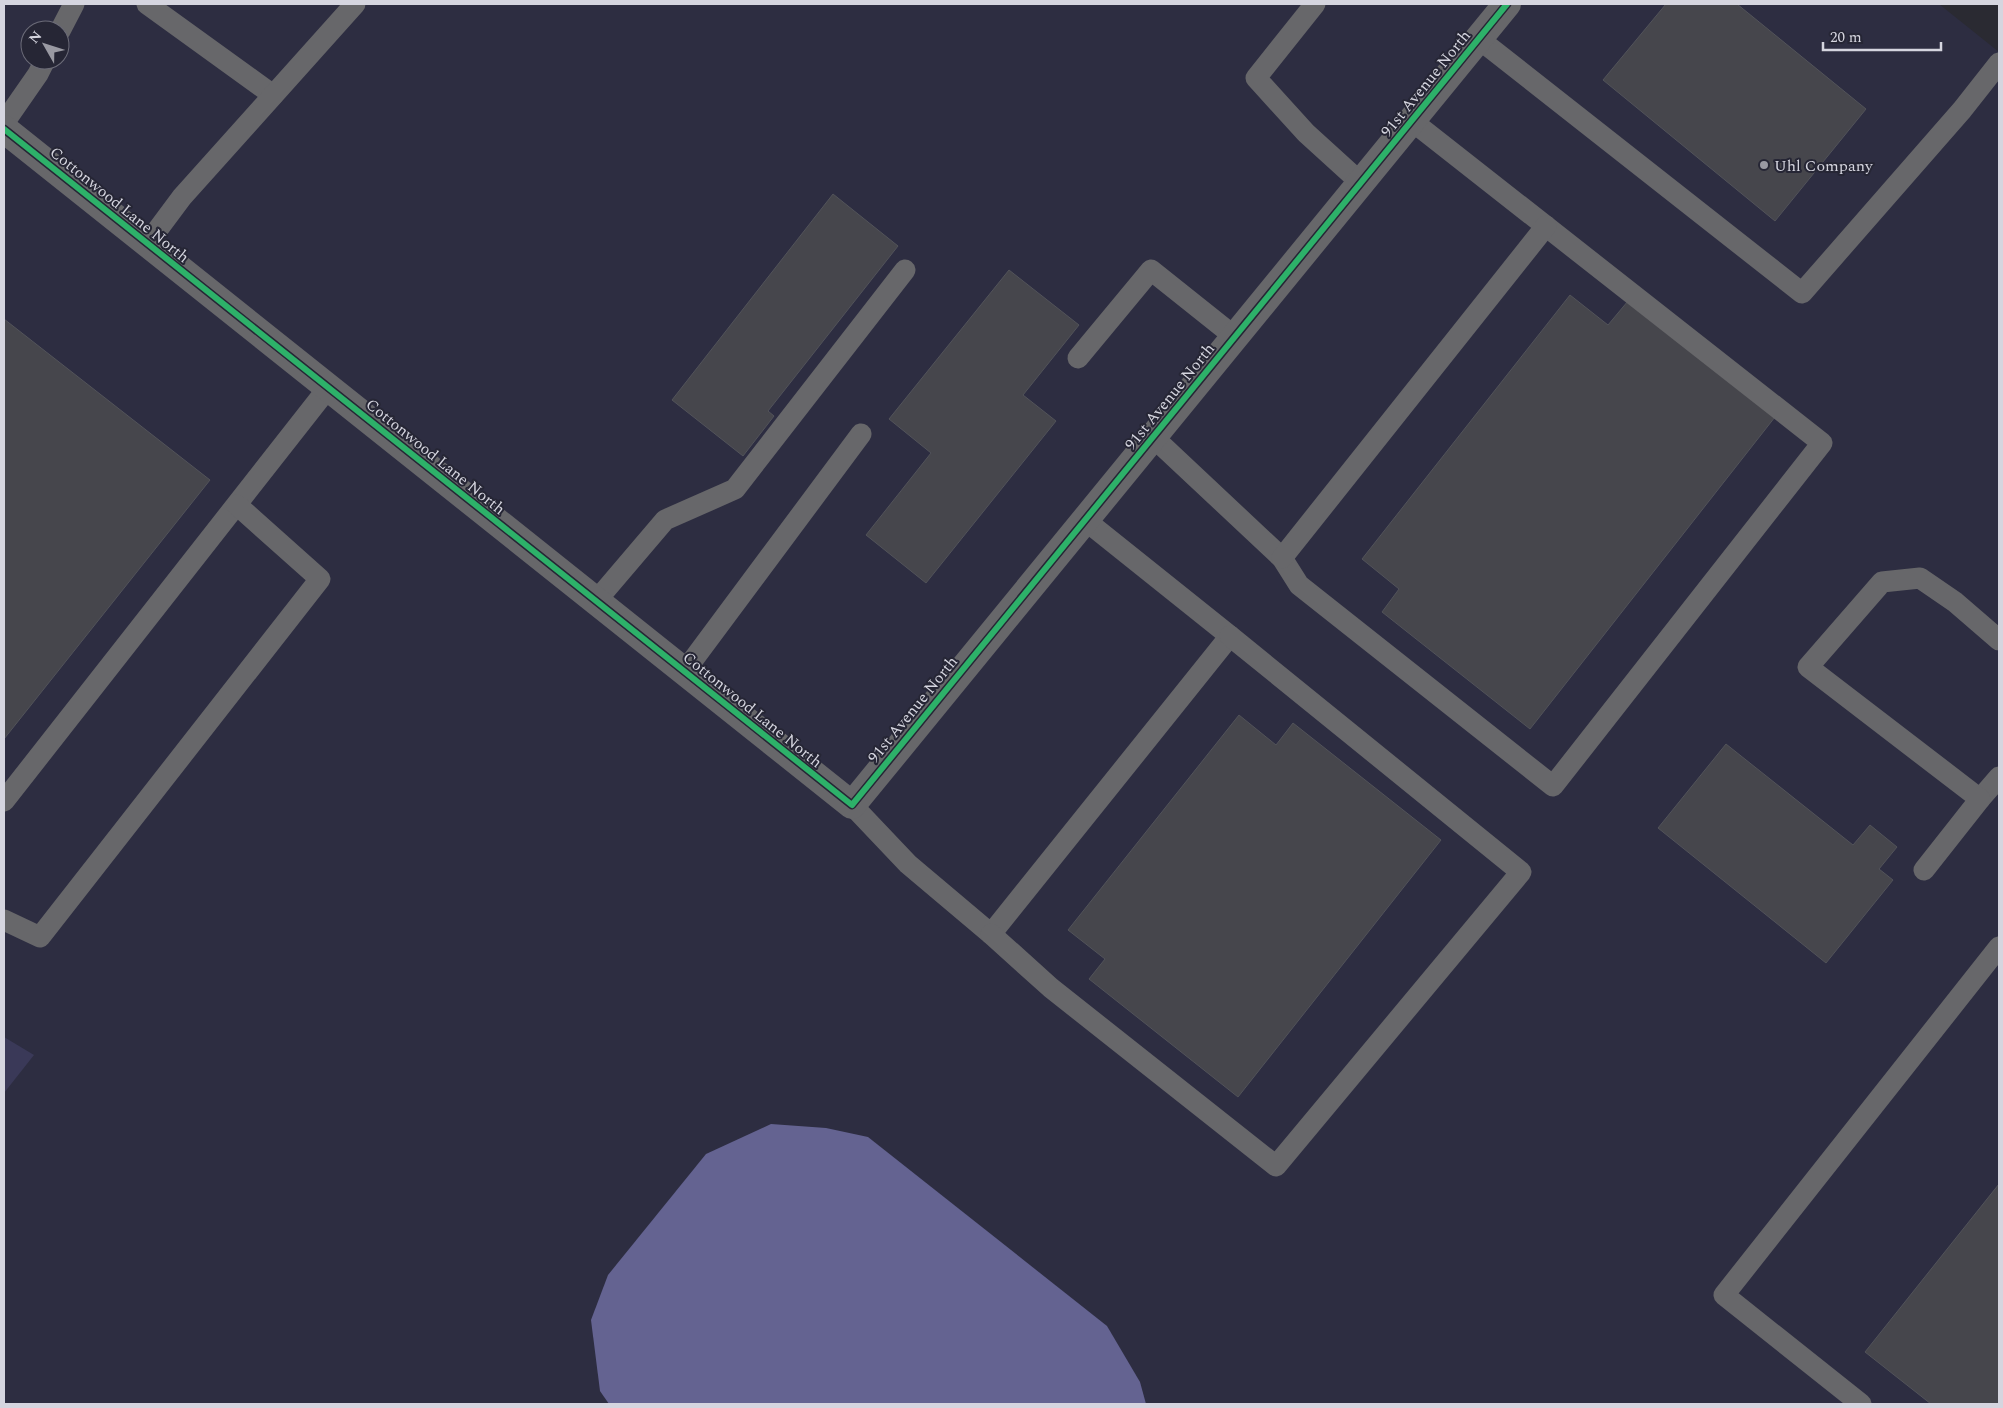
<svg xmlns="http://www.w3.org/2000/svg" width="2003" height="1408" font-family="Spectral,serif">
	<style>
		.built { fill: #2d2d41; fill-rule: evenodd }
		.green { fill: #3a3958 }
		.water { fill: #646391 }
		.building { fill: #46464c; stroke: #52535a }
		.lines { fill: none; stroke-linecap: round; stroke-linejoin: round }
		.service { stroke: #67676a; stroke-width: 21 }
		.minor { stroke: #67676a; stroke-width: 28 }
		.cycleway-casing { stroke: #262635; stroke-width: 9 }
		.cycleway { stroke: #2db169; stroke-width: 6 }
		.poi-dot { fill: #9999a2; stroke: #262635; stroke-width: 2 }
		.labels { text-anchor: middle; stroke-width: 4; stroke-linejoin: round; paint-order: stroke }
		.street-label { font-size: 16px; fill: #d5d5df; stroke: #262635 }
		.poi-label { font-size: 16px; fill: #d5d5df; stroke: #262635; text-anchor: start }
	</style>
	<rect width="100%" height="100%" fill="#2a2a32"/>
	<path class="built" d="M4 4H1939L1999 52V1404H4ZM30 30H60V60H30Z"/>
	<path class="green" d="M4 1037 34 1055 4 1093Z"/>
	<path class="water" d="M771 1124 826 1128 868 1137 1107 1326 1140 1382 1146 1404H609L600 1391 591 1320 608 1275 706 1154Z"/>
	<g class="building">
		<path d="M1666 4H1737L1866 109 1775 221 1603 80Z"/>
		<path d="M833 194 898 246 768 411 774 416 743 456 672 400Z"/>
		<path d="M1009 270 1079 325 1023 395 1056 421 926 583 866 535 931 453 889 419Z"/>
		<path d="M1570 295 1608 325 1628 301 1775 417 1530 729 1382 612 1399 589 1362 559Z"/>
		<path d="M4 319 210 480 4 739Z"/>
		<path d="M1239 715 1276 745 1293 723 1441 840 1238 1097 1089 979 1105 959 1068 930Z"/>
		<path d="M1726 744 1853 845 1870 825 1897 847 1879 869 1893 880 1826 963 1658 828Z"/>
		<path d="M1999 1184V1404H1931L1865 1352Z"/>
	</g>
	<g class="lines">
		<g class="service">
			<path d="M147 4 273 95"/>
			<path d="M1315 4 1256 78 1306 133 1361 183"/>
			<path d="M60 31 74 4"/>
			<path d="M1479 39 1802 293 1962 110 1999 63"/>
			<path d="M4 123 38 74 45 60"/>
			<path d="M147 244 182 197 355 4"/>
			<path d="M1078 358 1151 270 1235 337"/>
			<path d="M1153 437 1282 558 1299 585 1553 786 1822 443 1412 121"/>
			<path d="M1282 558 1546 226"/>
			<path d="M596 601 665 520 735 489 905 270"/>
			<path d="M684 672 861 434"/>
			<path d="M1980 799 1999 777"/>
			<path d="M4 801 328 388"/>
			<path d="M852 805 908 864 991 934 1230 636 1085 520"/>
			<path d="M1924 870 1980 799 1808 667 1882 582 1920 578 1955 602 1999 640"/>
			<path d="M4 920 40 937 320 579 237 505"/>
			<path d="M991 934 1051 988 1276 1166 1521 872 1230 636"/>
			<path d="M1861 1404 1724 1295 1999 947"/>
		</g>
		<path class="minor" d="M4 129 852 805 1507 4"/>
		<defs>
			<path id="cycleway" d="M4 129 852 805 1507 4"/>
		</defs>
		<use href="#cycleway" class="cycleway-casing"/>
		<use href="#cycleway" class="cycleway"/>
	</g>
	<circle class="poi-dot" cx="1764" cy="165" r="5"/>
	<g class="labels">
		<g class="street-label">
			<text transform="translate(1425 83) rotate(-51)" y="6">91st Avenue North</text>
			<text transform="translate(120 204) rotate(39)" y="6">Cottonwood Lane North</text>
			<text transform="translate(1169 396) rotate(-51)" y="6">91st Avenue North</text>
			<text transform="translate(436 456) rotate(39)" y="6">Cottonwood Lane North</text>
			<text transform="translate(753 709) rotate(39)" y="6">Cottonwood Lane North</text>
			<text transform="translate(912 709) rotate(-51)" y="6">91st Avenue North</text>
		</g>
		<g class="poi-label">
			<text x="1774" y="171">Uhl Company</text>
		</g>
	</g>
	<rect width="2003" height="1408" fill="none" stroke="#d5d5df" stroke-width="10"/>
	<g transform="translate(45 45) rotate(309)"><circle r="24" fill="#262635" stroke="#6c6c79"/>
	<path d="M0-4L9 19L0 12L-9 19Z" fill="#9999a2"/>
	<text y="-8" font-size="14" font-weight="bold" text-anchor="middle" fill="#d5d5df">N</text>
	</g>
	<path d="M1823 42v8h118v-8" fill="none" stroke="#d5d5df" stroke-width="2.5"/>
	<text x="1830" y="42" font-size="15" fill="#d5d5df" stroke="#262635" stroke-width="4" paint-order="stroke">20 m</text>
</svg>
